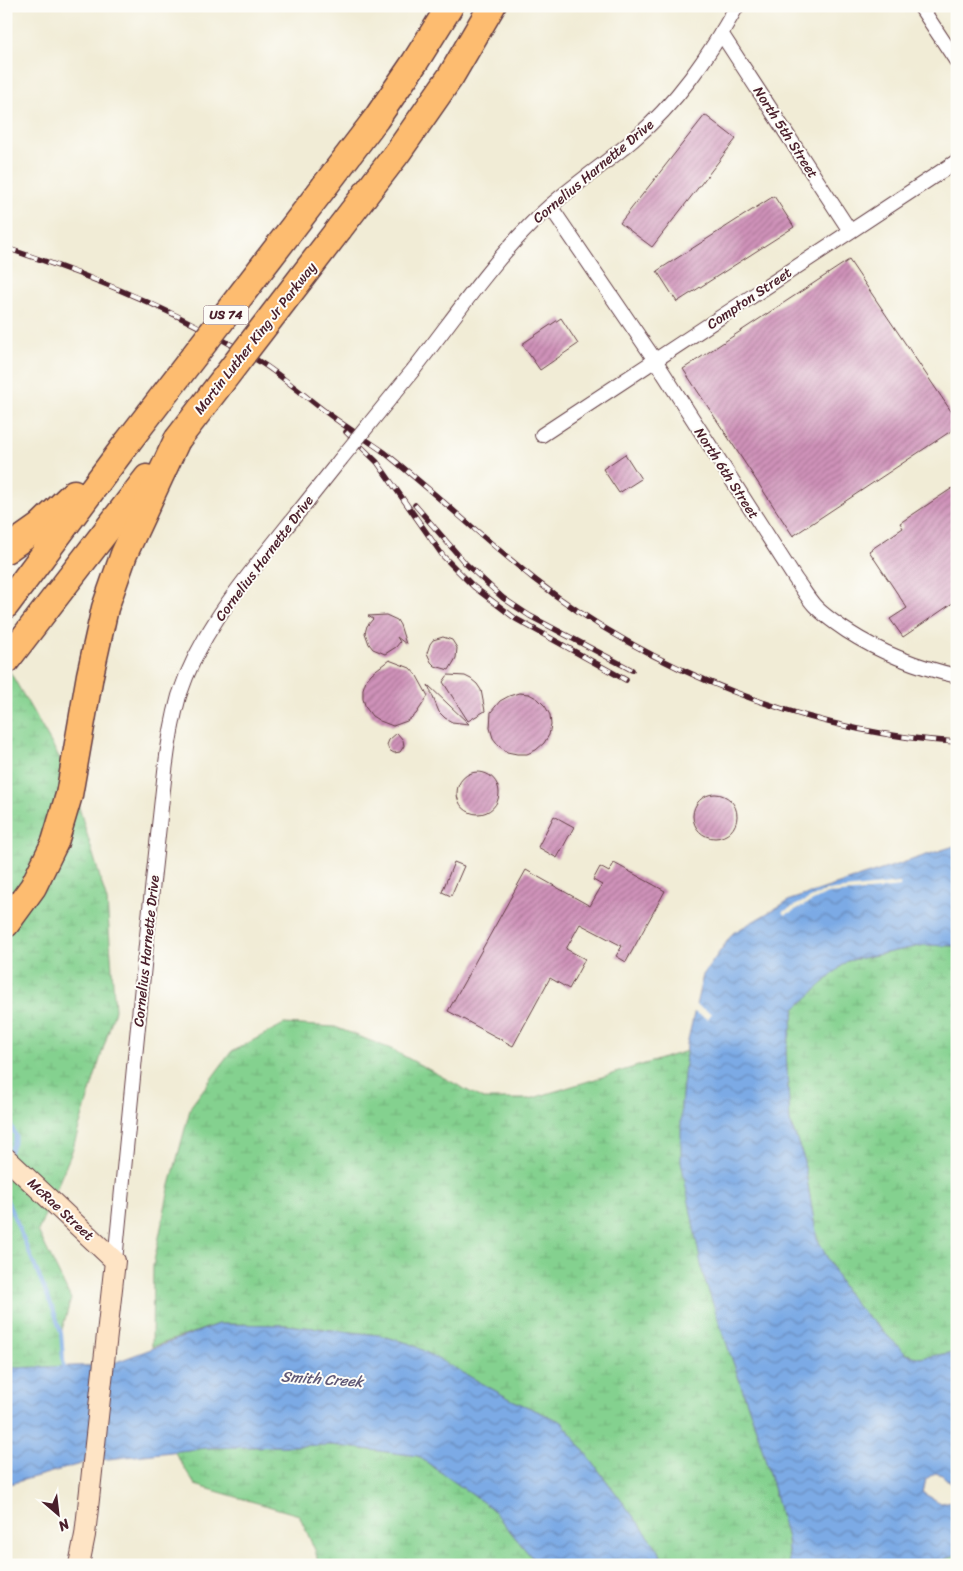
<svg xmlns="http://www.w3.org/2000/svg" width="963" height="1571" font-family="Sriracha,sans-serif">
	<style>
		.wetland { fill: url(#wetland-marsh); stroke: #67785d }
		.water { fill: url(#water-waves); stroke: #636488 }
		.pier { fill: #f1ecd6 }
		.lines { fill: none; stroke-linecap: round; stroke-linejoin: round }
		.stream { stroke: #7caae5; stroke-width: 4 }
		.building { fill: url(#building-hatch) }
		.street-casing { stroke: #633e45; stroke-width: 16 }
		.secondary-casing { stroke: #633e45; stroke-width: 22 }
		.highway-casing { stroke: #633e45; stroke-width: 29 }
		.street { stroke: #fff; stroke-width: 14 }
		.secondary { stroke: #fee4c5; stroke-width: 20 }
		.highway { stroke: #fdbc6f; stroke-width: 26 }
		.rail-casing { stroke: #4a1f2b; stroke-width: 5.5 }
		.rail { stroke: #fdfcf7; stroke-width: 4; stroke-dasharray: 11; stroke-linecap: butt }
		.street-bridge-casing { stroke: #633e45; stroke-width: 16; stroke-linecap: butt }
		.highway-bridge-casing { stroke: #633e45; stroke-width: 29; stroke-linecap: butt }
		.street-bridge { stroke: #fff; stroke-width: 14 }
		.highway-bridge { stroke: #fdbc6f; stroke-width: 26 }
		.labels { text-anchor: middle; stroke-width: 4; stroke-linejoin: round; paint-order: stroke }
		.shield { fill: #fdfcf7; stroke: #806168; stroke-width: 1 }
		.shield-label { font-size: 12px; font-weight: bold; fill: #4a1f2b }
		.street-label { font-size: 14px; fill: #4a1f2b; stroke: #fdfcf7 }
		.water-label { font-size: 15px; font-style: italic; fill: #5e5775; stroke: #fdfcf7 }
	</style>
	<defs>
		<pattern id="wetland-marsh" width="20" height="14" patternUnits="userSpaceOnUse" patternTransform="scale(1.25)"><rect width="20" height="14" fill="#84d18f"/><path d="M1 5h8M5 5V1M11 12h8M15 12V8" fill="none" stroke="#74b37c"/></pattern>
		<pattern id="water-waves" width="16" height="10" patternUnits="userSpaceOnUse" patternTransform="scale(1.25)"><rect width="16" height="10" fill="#7caae5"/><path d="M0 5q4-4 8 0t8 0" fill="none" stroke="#688aba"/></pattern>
		<pattern id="building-hatch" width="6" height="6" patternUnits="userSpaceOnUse" patternTransform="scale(1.25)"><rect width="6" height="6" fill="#cf92b9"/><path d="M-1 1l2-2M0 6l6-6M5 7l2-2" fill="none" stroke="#aa7797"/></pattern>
	</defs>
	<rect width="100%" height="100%" fill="#fdfcf7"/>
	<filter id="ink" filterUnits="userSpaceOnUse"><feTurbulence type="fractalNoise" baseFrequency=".02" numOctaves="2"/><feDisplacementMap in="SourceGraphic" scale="10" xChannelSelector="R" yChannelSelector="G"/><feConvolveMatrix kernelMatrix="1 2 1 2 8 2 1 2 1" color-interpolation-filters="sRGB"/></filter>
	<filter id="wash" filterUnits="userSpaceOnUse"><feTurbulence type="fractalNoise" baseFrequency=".0096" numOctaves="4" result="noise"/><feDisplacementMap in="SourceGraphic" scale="20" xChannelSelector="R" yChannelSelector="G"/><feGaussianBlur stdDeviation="1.12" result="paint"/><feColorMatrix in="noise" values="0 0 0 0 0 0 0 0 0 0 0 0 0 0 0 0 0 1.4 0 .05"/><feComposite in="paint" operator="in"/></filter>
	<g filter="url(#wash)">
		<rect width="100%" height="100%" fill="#f1ecd6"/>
		<g class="wetland">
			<path d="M6 665 69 774 107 901 115 1010 71 1154 38 1231 71 1299 61 1333 63 1368H6Z"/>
			<path d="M925 945 957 946V1346L955 1352 920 1358 906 1354 857 1306 842 1286 817 1238 803 1156 790 1122 786 1052 795 1009 847 961Z"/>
			<path d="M284 1024 335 1027 391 1049 483 1099H530L687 1051 681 1105 703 1275 759 1437 787 1538 789 1565H665L658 1549 562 1422 512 1400 411 1344 379 1335 286 1325 218 1324 152 1347 153 1266 169 1189 191 1106 231 1052Z"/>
			<path d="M332 1445 418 1456 491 1508 538 1565H319L315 1550 299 1515 195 1485 174 1451 206 1448Z"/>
			<path d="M957 1554V1565H944L945 1559Z"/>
		</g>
		<g class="water">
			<path d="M957 845V946L925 945 847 961 795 1009 786 1052 790 1122 803 1156 817 1238 842 1286 857 1306 906 1354 920 1358 955 1352 957 1346V1489L942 1475 935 1473 926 1479 923 1493 941 1503 957 1500V1554L945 1559 944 1565H789L787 1538 759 1437 703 1275 681 1161V1105L687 1044 703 975 733 933 790 900Z"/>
			<path d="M218 1324 286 1325 379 1335 411 1344 512 1400 562 1422 658 1549 665 1565H538L491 1508 418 1456 332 1445 206 1448 91 1461 6 1485V1368L108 1365Z"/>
		</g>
		<g class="pier">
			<path d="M900 883V887L881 889V890L827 894 785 915 782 912 825 891Z"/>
			<path d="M694 1004 711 1013 708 1019 692 1011Z"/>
		</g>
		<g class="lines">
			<g class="stream">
				<path d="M6 1116 16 1136 10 1152"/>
				<path d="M6 1198 55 1314 61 1333 64 1372"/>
			</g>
		</g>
		<g id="blocks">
			<g class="building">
				<path d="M705 115 736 139 652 247 620 223Z"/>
				<path d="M774 196 794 227 677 302 657 271Z"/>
				<path d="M849 260 957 420V427L793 536 683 369Z"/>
				<path d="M561 318 578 344 540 370 522 344Z"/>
				<path d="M625 454 641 479 619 493 603 469Z"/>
				<path d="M957 485V600L903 637 890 619 907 608 869 551 903 528 900 523Z"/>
				<path d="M386 615 397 620 400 625 406 644 397 637 400 642 396 647 385 654 373 649 369 644 365 633 367 626 373 619 368 616Z"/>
				<path d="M443 637 452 640 457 648 456 658 449 670 435 666 431 662 427 653 430 644 433 640Z"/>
				<path d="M389 660 410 668 417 676 428 696 416 714 407 721 393 726 380 721 372 716 366 708 363 699V689L366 680 372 673Z"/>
				<path d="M448 675 465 676 471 679 477 684 481 690 485 711 468 721 443 682Z"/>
				<path d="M428 685 469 724 452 722 445 718 439 712Z"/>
				<path d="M519 693 529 694 538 699 545 706 550 715 551 725 549 735 544 743 536 750 527 754H517L507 752 499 746 493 738 490 728 491 712 500 701 509 696Z"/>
				<path d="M397 733 403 740 404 746 400 752 394 753 389 750 387 745 389 740Z"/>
				<circle cx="478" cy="793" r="21"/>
				<circle cx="715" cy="816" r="22"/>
				<path d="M554 816 574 827 557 858 538 847Z"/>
				<path d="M454 862 464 866 451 896 442 892Z"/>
				<path d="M614 863 665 891 626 962 616 956 622 946 580 924 566 949 585 959 569 989 550 978 513 1046 448 1011 526 870 590 906 602 885 593 880 600 867 609 872Z"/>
			</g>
		</g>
	</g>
	<g filter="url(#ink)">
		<use href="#blocks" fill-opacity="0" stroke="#633e45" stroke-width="1"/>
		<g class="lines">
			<defs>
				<g id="street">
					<path d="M920 6 957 62"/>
					<path d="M721 33 850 231"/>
					<path d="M550 206 655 360 796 580C802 588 807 597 814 605 823 615 835 623 847 631 881 653 917 667 957 676"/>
					<path d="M414 369C451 322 488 267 530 225 561 193 599 169 633 140 677 103 709 56 737 6"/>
					<path d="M542 435 957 161"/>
					<path d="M115 1261 146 945 165 771C168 746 172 721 179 696 198 638 235 591 273 544 295 516 318 488 340 460"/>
				</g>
				<path id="secondary" d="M6 1158 115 1261 90 1490 85 1535 79 1565"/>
				<g id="highway">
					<path d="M324 187 376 119 415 62 450 6"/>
					<path d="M339 229 398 152 451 76 492 6"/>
					<path d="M6 550 40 526 74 493"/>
					<path d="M6 605 127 443"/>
					<path d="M6 661 147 478"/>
					<path d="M6 924 33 887 55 842 69 795 90 675 105 608 124 554 177 440"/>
				</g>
			</defs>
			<use href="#street" class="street-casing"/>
			<use href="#secondary" class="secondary-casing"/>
			<use href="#highway" class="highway-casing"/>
			<use href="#street" class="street"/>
			<use href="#secondary" class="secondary"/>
			<use href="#highway" class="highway"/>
			<defs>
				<g id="rail">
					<path d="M6 248C95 277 181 312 260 362 284 377 306 398 330 415 347 428 366 439 384 452 435 493 483 538 534 579 649 670 810 734 957 742"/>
					<path d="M346 432 377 462 443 556 474 587 516 619 626 680"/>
					<path d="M415 505 466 564 503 598 530 616 632 670"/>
				</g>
			</defs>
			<use href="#rail" class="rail-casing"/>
			<use href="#rail" class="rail"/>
			<defs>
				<path id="street-bridge" d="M340 460 414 369"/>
				<g id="highway-bridge">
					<path d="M177 440 339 229"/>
					<path d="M127 443 324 187"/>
				</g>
			</defs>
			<use href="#street-bridge" class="street-bridge-casing"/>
			<use href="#highway-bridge" class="highway-bridge-casing"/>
			<use href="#street-bridge" class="street-bridge"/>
			<use href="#highway-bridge" class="highway-bridge"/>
		</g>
	</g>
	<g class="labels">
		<rect class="shield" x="203.5" y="305.5" width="45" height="19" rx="4"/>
		<g class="shield-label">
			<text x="226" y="319">US 74</text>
		</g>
		<g class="street-label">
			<text transform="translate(786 132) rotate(57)" y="5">North 5th Street</text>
			<text transform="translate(593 171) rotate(-40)" y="5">Cornelius Harnette Drive</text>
			<text transform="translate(749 298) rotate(-34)" y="5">Compton Street</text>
			<text transform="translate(255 338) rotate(-52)" y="5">Martin Luther King Jr Parkway</text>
			<text transform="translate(727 473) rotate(57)" y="5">North 6th Street</text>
			<text transform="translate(264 558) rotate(-53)" y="5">Cornelius Harnette Drive</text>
			<text transform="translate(146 951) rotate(-84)" y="5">Cornelius Harnette Drive</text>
			<text transform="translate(61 1209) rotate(43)" y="5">McRae Street</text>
		</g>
		<g class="water-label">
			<text transform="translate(322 1379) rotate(4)" y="5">Smith Creek</text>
		</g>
	</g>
	<rect width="963" height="1571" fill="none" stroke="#fdfcf7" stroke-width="25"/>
	<g transform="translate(58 1514) rotate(152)" stroke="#fdfcf7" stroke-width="4" paint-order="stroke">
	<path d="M0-4L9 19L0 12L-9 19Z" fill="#4a1f2b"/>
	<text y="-8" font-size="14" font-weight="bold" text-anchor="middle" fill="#4a1f2b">N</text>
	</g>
</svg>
